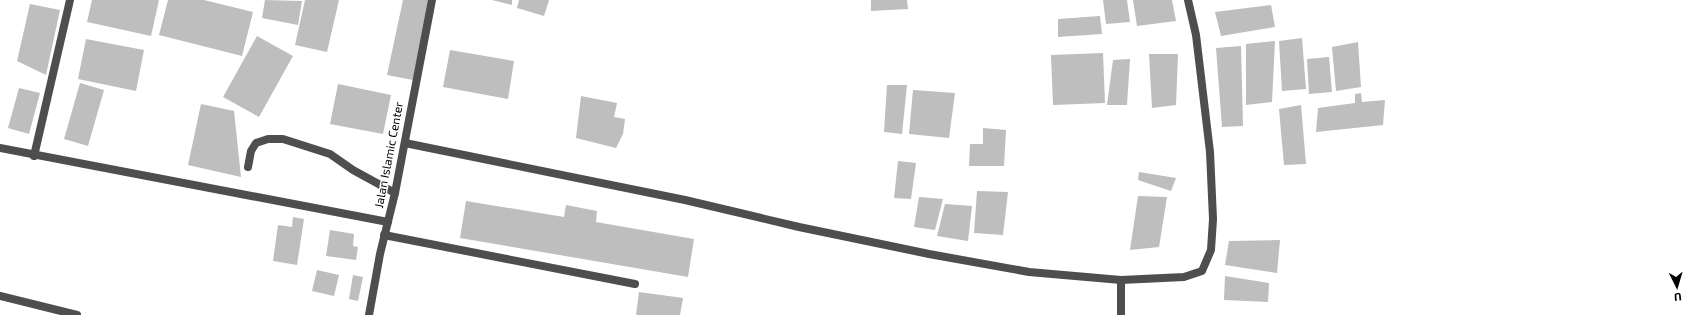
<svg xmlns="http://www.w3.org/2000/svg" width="1705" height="315" font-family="'Exo 2',sans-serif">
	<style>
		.building { fill: #bebebe }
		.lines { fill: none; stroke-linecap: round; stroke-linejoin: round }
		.service { stroke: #4e4e4e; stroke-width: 8 }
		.minor { stroke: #4e4e4e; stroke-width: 8 }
		.labels { text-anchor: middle; stroke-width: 3; stroke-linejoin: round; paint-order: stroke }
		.street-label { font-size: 12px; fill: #000; stroke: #fff }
	</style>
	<rect width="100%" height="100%" fill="#fff"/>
	<g class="building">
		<path d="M92 0H159L151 36 87 22Z"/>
		<path d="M168 0H204L253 12 242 56 159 35Z"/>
		<path d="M265 0 302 1 298 25 262 18Z"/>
		<path d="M305 0H339L327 52 295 45Z"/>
		<path d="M403 0H430L413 80 387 75Z"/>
		<path d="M492 0H512V5Z"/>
		<path d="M519 0H549L544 16 517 8Z"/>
		<path d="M871 0H907L908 9 871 11Z"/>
		<path d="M1103 0H1127L1130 22 1106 24Z"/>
		<path d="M1133 0H1172L1176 21 1137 26Z"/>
		<path d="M30 4 60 10 46 75 17 61Z"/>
		<path d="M1271 5 1275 27 1221 36 1215 12Z"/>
		<path d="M1100 16 1102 34 1058 37V19Z"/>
		<path d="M257 36 293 56 259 117 223 97Z"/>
		<path d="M1302 38 1306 89 1282 91 1279 41Z"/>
		<path d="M86 39 144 50 136 91 78 79Z"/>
		<path d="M1275 41 1272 102 1246 105V44Z"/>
		<path d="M1358 42 1361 87 1336 91 1332 47Z"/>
		<path d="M1241 46 1243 126 1222 127 1216 48Z"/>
		<path d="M450 50 514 61 508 99 443 87Z"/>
		<path d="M1103 53 1105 103 1053 105 1051 55Z"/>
		<path d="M1149 54H1178L1176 105 1152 108Z"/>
		<path d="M1329 57 1332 92 1309 94 1307 59Z"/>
		<path d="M1130 59 1127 105H1107L1113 60Z"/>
		<path d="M80 83 104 90 88 146 64 139Z"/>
		<path d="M338 84 391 95 383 134 330 124Z"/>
		<path d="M887 85H907L902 134 884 132Z"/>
		<path d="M19 88 40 93 29 134 8 128Z"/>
		<path d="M913 90 955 93 949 138 909 134Z"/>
		<path d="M1361 93 1362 102 1385 100 1383 125 1316 132 1318 108 1355 103V94Z"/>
		<path d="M581 96 617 103 614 117 625 119 623 134 616 148 576 138Z"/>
		<path d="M201 104 234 111 241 177 188 165Z"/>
		<path d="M1301 105 1306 164 1284 165 1279 109Z"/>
		<path d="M983 128 1006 130 1004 166H969L970 144H983Z"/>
		<path d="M898 161 916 163 911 199 894 198Z"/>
		<path d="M1139 172 1176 178 1171 191 1138 180Z"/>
		<path d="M977 191 1008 192 1003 235 974 233Z"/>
		<path d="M1138 196 1167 197 1159 247 1130 250Z"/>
		<path d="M919 197 943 199 935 230 914 227Z"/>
		<path d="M466 201 564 217 566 205 597 211 596 222 694 239 688 277 460 238Z"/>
		<path d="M945 204 972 206 968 241 937 236Z"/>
		<path d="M293 217 304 219 297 265 273 261 278 225 292 227Z"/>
		<path d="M330 230 354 234 353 246 358 247 356 260 326 256Z"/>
		<path d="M1280 240 1277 273 1225 265 1229 241Z"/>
		<path d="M317 270 339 275 334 296 312 291Z"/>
		<path d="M353 275 363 277 358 301 349 299Z"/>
		<path d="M1225 276 1269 283 1268 302 1224 300Z"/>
		<path d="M639 292 683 298 680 315H636Z"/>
	</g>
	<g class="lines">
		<g class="service">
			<path d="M248 167 251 151 256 143 268 139H283L330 154 353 170 395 193"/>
			<path d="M384 235 635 284"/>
		</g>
		<g class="minor">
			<path d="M405 143 685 200 799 227 929 254 1029 272 1121 280V315"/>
			<path d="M0 148 388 222"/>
			<path d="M34 156 70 0"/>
			<path d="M1121 280 1184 277 1202 271 1211 250 1213 219 1210 152 1196 35 1188 0"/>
			<path d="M0 296 77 315"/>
			<path d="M369 315 380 254 395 193 432 0"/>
		</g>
	</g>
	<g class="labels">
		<g class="street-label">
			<text transform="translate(389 155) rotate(-79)" y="4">Jalan Islamic Center</text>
		</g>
	</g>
	<g transform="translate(1677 287) rotate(175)" stroke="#ffffff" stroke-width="3" paint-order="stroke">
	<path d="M0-3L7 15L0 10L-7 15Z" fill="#000000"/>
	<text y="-6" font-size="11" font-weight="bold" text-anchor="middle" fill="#000000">U</text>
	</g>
</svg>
